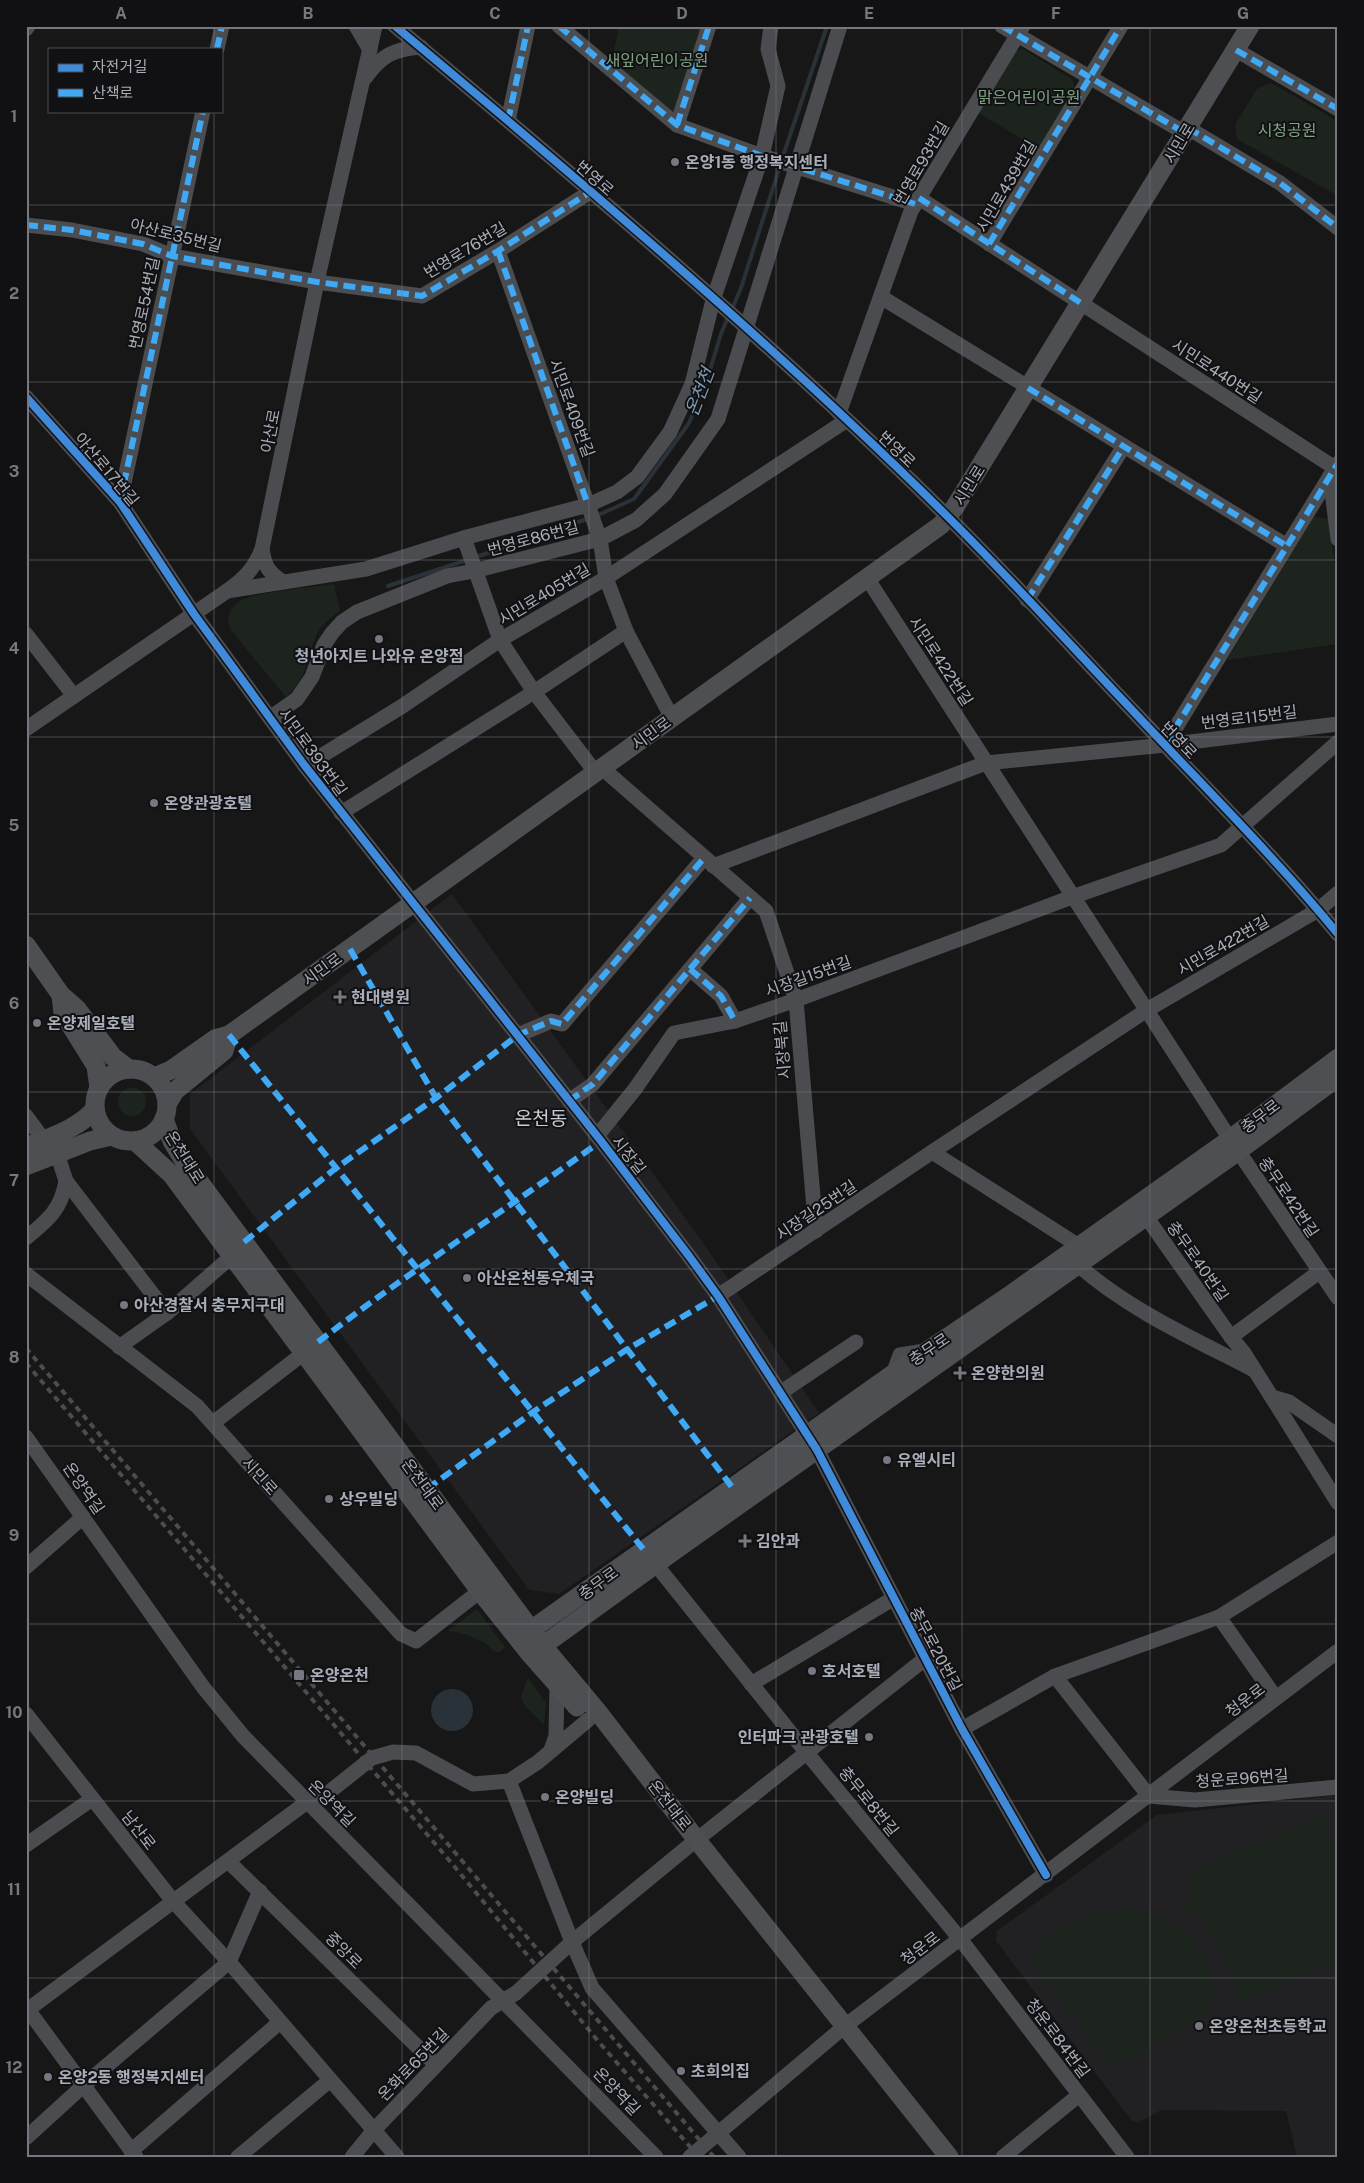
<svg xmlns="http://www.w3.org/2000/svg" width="1364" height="2183" font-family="'Public Sans','Noto Sans KR',sans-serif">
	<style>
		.built { fill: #212123 }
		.green { fill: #1d241e }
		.water { fill: #2a3239 }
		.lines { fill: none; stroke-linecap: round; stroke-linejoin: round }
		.stream { stroke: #2a3239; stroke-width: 4 }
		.minor { stroke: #4b4c50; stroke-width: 15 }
		.major { stroke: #4d4f52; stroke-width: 19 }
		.rail { stroke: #4b4c4f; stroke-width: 4; stroke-dasharray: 6 5; stroke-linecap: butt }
		.quiet { stroke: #3fa9f5; stroke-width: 6; stroke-dasharray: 12 6; stroke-linecap: butt }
		.cycleway-casing { stroke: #111113; stroke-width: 11 }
		.cycleway { stroke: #408adc; stroke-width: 8 }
		.grid { fill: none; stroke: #757880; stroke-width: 1; stroke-opacity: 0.55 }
		.poi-dot { fill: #757880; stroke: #111113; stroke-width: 2 }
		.labels { text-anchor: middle; stroke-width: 4; stroke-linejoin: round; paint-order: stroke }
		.park-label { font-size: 16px; fill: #7fa381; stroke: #111113 }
		.street-label { font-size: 16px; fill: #a8adb8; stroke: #111113 }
		.poi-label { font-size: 16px; font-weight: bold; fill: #a8adb8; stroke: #111113; text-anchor: start }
		.water-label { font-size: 18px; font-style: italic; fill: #7f9bb3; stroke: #111113 }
		.quarter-label { font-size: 19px; fill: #c9ccd4; stroke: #111113 }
		.neatline { fill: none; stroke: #757880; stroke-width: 2 }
		.grid-label { font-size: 16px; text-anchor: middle; font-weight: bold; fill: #757880 }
	</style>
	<rect width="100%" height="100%" fill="#171717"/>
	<g class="built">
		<path d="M452 894 704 1244 819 1413 559 1594 529 1590 190 1129V1094Z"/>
		<path d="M1338 1795V2157H1297L1286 2111 1161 2110 1138 2123 1132 2121 996 1941 997 1931 1157 1815Z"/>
	</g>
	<g class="green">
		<path d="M619 26H702L678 112 670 114 611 64Z"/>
		<path d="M1023 49 1073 80 1075 90 1040 150 977 112 1013 51Z"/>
		<path d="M1271 83 1338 121V196L1237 139 1235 125 1257 89Z"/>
		<path d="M1314 517 1329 519 1338 590V644L1227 660Z"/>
		<path d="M334 584 340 611C332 617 323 623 318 632 305 657 310 675 286 697L230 629C226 616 230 607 242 600 256 592 315 587 334 584Z"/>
		<circle cx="132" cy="1102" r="14"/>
		<path d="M477 1609 505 1647 500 1652H495C483 1639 465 1633 448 1631Z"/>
		<path d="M528 1678 546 1703 544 1725 525 1706 521 1697Z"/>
		<path d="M1321 1815 1338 1853V1958L1240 2002C1226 1958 1218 1929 1178 1903L1195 1895 1186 1876 1219 1859Z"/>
		<path d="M1136 1907C1188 1925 1206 1943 1217 1998L1199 2020 1120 2064 1105 2059 1032 1961C1036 1953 1040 1942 1046 1937 1068 1919 1108 1911 1136 1907Z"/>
	</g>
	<circle class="water" cx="452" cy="1710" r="21"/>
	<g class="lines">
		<g class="stream">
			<path d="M782 159 827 26"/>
			<path d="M732 309 741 288 780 166"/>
			<path d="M596 516 634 499 689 423 708 376 721 334 728 317"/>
			<path d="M473 558 590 518"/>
			<path d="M388 586 467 560"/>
		</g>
		<g class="minor">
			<path d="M356 26 370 50"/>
			<path d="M395 26C583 183 773 344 947 516 1011 579 1071 646 1133 711 1202 785 1274 856 1338 934"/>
			<path d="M559 26 677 125 762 156 915 204"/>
			<path d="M1002 26 1185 133"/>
			<path d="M26 29 28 26"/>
			<path d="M217 49 222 26"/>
			<path d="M1236 50 1338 109"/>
			<path d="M365 78C381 56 393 49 421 47"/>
			<path d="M508 121 528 26"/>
			<path d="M677 125 709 26"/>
			<path d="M1188 128 1280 183 1338 228"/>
			<path d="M919 198 1335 468H1338"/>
			<path d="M26 225 72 230 143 244 172 256 317 282 422 296 498 251 590 192"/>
			<path d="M989 244 1121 26"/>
			<path d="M498 251 600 539 606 578 626 631 672 718"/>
			<path d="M881 297 1287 546"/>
			<path d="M26 397 120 502 194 614 305 766 601 1141 689 1256 718 1296 817 1450 962 1729 1046 1875"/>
			<path d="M839 413 911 211 1023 26"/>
			<path d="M1330 476 1338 539"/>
			<path d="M120 502 203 111"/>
			<path d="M464 538 500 640 534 692 596 773"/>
			<path d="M262 549C265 567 268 572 283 582"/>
			<path d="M867 578 1230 1139 1338 1298"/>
			<path d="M227 591 366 569 467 537 588 505 617 492 637 477 670 432 692 384 713 300 762 156 778 86 768 49 771 26"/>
			<path d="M1027 600 1124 446"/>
			<path d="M26 634 74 696"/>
			<path d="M270 718 297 699 312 677 324 645 332 633 342 622 357 612 447 576 474 571 600 539 636 520 665 494 718 419 840 26"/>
			<path d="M26 729 227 591C244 579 254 569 262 549L318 277 375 26"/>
			<path d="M1165 745 1338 463"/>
			<path d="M305 766 401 707 500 640 606 578 847 420"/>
			<path d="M602 768 766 911 796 1000 816 1231"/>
			<path d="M341 813 534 692 626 631"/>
			<path d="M713 866 986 763 1165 745 1338 724"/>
			<path d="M690 969 721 996 735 1021"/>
			<path d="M518 1035 551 1021 562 1024 704 858"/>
			<path d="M569 1101 593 1084 750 898"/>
			<path d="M26 1116 43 1139"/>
			<path d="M597 1136 635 1089 674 1033 735 1021 796 1000 1072 897 1221 845 1338 742"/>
			<path d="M57 1153 66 1181 167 1313"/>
			<path d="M1140 1208 1231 1337 1244 1353 1338 1503"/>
			<path d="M26 1238C48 1220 61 1210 66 1181"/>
			<path d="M1079 1246 932 1152 1147 1010 1318 910 1338 893"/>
			<path d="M1078 1265C1129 1310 1192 1338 1252 1369"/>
			<path d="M26 1274 197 1406 401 1634 416 1641 480 1591"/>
			<path d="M718 1296 932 1152"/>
			<path d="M1231 1337 1319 1272"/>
			<path d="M119 1347 167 1313 232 1256"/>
			<path d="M893 1374 900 1355 925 1351"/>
			<path d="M780 1393 856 1342"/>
			<path d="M1272 1397 1289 1402 1338 1436"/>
			<path d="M213 1423 313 1346"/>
			<path d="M26 1437 203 1687 243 1736 656 2157"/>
			<path d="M649 1556 806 1752 961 1940 1127 2157"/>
			<path d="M26 1567 83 1517"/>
			<path d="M1219 1617 1276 1698"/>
			<path d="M1055 1676 1149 1796 1195 1800 1338 1787"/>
			<path d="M751 1684 894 1598"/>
			<path d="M26 1714 173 1901 229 1962 397 2157"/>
			<path d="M962 1729 1055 1676 1219 1617 1338 1542"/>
			<path d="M551 1750 556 1736 557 1684 560 1678"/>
			<path d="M509 1781 572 1942 592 1988 739 2157"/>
			<path d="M26 1845 92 1799"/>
			<path d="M228 1861 436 2065"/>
			<path d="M26 2007 136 2157"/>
			<path d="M26 2011 307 1802 328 1793 372 1758 393 1752 416 1753 473 1784 509 1781 538 1762 588 1720"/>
			<path d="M26 2138 84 2085 229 1962 260 1891"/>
			<path d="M131 2151 280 2022"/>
			<path d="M238 2157 329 2081"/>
			<path d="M352 2157 374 2130 491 2008 516 1993 572 1942 690 1845 926 1658"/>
			<path d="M690 2157 845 2026 1338 1651"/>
			<path d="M1003 2157 1079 2095"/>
		</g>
		<g class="major">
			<path d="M26 945 61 995 77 1009 113 1057 129 1069"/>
			<path d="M61 995 63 1013 96 1066 99 1088"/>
			<circle cx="131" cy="1105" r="36"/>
			<path d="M154 1077 171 1070 215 1039 229 1035 941 525 955 507 1250 26"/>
			<path d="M167 1104 175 1091 224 1051 229 1035"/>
			<path d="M164 1119 172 1141 186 1164 543 1646 598 1712 696 1839 949 2157"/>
			<path d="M135 1141 172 1175 480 1591 531 1655 577 1707"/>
			<path d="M26 1147C50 1137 78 1129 95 1109"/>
			<path d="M26 1166 90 1141 111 1136"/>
			<path d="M521 1637 893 1374 1010 1295 1222 1145 1338 1058"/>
			<path d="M534 1652 671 1553 1230 1157 1338 1077"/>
		</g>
		<g class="rail">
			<path d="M26 1348 714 2157"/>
			<path d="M26 1363 454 1866 598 2041 699 2157"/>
		</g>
		<g class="quiet">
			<path d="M559 26 677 125 762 156 915 204"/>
			<path d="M1002 26 1185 133"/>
			<path d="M217 49 222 26"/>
			<path d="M1236 50 1338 109"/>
			<path d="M508 121 528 26"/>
			<path d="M677 125 709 26"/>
			<path d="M1188 128 1280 183 1338 228"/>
			<path d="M919 198 1081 303"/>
			<path d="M26 225 72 230 143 244 172 256 317 282 422 296 498 251 590 192"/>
			<path d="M989 244 1121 26"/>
			<path d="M498 251 588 505"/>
			<path d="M1028 388 1287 546"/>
			<path d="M120 502 203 111"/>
			<path d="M1027 600 1124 446"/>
			<path d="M1165 745 1338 463"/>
			<path d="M350 949 436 1098 732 1487"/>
			<path d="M690 969 721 996 735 1021"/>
			<path d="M229 1035 644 1550"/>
			<path d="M569 1101 593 1084 750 898"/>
			<path d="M244 1242 336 1168 436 1098 518 1035 551 1021 562 1024 704 858"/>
			<path d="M318 1342C410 1271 507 1209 601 1141"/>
			<path d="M427 1489 533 1412 626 1350 718 1296"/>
		</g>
		<defs>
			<g id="cycleway">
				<path d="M395 26C583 183 773 344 947 516 1011 579 1071 646 1133 711 1202 785 1274 856 1338 934"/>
				<path d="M26 397 120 502 194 614 305 766 601 1141 689 1256 718 1296 817 1450 962 1729 1046 1875"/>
			</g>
		</defs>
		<use href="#cycleway" class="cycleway-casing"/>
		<use href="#cycleway" class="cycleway"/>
	</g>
	<path class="grid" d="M214 26V49M402 26V2157M589 26V2157M776 26V2157M962 26V2157M1150 26V2157M214 111V2157M26 205H1338M26 382H1338M26 560H1338M26 737H1338M26 914H1338M26 1092H1338M26 1269H1338M26 1446H1338M26 1624H1338M26 1801H1338M26 1978H1338"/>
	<g class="poi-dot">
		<circle cx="675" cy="162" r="5"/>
		<circle cx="379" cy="639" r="5"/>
		<circle cx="154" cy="803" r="5"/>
		<path d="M337.5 989.5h5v5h5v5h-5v5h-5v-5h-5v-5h5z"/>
		<circle cx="37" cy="1023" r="5"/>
		<circle cx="467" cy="1278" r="5"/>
		<circle cx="124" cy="1305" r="5"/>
		<path d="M957.5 1365.5h5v5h5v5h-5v5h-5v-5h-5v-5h5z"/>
		<circle cx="887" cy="1460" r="5"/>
		<circle cx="329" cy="1499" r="5"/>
		<path d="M742.5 1533.5h5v5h5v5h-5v5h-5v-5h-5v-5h5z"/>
		<circle cx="812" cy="1671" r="5"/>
		<rect x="293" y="1669" width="12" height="12" rx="2.5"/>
		<circle cx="869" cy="1737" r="5"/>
		<circle cx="545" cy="1797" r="5"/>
		<circle cx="1199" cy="2026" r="5"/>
		<circle cx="681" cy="2071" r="5"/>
		<circle cx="48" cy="2077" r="5"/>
	</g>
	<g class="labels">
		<g class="park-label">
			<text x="657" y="66">새잎어린이공원</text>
			<text x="1029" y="103">맑은어린이공원</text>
			<text x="1287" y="136">시청공원</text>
		</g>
		<g class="street-label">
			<text transform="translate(1179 143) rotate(-59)" y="6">시민로</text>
			<text transform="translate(921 163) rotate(-60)" y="6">번영로93번길</text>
			<text transform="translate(595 178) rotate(41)" y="6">번영로</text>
			<text transform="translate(1006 186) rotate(-60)" y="6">시민로439번길</text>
			<text transform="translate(176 235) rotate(14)" y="6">아산로35번길</text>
			<text transform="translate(465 250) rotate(-31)" y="6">번영로76번길</text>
			<text transform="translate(144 303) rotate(-78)" y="6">번영로54번길</text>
			<text transform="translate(1217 371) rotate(33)" y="6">시민로440번길</text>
			<text transform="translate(572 408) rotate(70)" y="6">시민로409번길</text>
			<text transform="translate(270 431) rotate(-79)" y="6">아산로</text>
			<text transform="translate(897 449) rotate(44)" y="6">번영로</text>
			<text transform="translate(107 469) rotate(50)" y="6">아산로17번길</text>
			<text transform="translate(969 485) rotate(-58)" y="6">시민로</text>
			<text transform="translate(533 538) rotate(-15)" y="6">번영로86번길</text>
			<text transform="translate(544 594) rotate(-31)" y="6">시민로405번길</text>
			<text transform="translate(941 661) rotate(57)" y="6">시민로422번길</text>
			<text transform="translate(1249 717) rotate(-7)" y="6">번영로115번길</text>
			<text transform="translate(651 733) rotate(-36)" y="6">시민로</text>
			<text transform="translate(1179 740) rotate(46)" y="6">번영로</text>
			<text transform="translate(313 752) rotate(54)" y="6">시민로393번길</text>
			<text transform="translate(1223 945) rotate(-30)" y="6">시민로422번길</text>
			<text transform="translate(322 969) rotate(-36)" y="6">시민로</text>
			<text transform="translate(808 976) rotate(-20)" y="6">시장길15번길</text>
			<text transform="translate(782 1050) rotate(-95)" y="6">시장북길</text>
			<text transform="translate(1260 1116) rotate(-37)" y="6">충무로</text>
			<text transform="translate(629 1155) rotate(52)" y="6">시장길</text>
			<text transform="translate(185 1157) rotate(58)" y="6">온천대로</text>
			<text transform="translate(1289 1197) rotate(56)" y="6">충무로42번길</text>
			<text transform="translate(816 1210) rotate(-34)" y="6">시장길25번길</text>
			<text transform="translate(1198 1261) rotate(55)" y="6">충무로40번길</text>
			<text transform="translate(929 1349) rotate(-34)" y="6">충무로</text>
			<text transform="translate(260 1476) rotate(48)" y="6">시민로</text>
			<text transform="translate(423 1484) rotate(54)" y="6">온천대로</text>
			<text transform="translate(84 1488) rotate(55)" y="6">온양역길</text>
			<text transform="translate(598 1583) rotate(-36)" y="6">충무로</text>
			<text transform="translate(936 1649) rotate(62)" y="6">충무로20번길</text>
			<text transform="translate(1245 1700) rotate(-37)" y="6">청운로</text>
			<text transform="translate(1242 1778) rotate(-4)" y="6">청운로96번길</text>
			<text transform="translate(869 1801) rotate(51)" y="6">충무로8번길</text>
			<text transform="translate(332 1803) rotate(45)" y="6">온양역길</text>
			<text transform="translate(670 1805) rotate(52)" y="6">온천대로</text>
			<text transform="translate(139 1830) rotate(52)" y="6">남산로</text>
			<text transform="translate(920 1948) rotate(-37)" y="6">청운로</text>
			<text transform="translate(344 1950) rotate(45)" y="6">중앙로</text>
			<text transform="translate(1058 2038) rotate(53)" y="6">청운로84번길</text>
			<text transform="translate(413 2064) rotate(-46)" y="6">온화로65번길</text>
			<text transform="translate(617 2091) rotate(46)" y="6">온양역길</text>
		</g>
		<g class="poi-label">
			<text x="685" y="168">온양1동 행정복지센터</text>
			<text x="379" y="662" text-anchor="middle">청년아지트 나와유 온양점</text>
			<text x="164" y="809">온양관광호텔</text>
			<text x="351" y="1003">현대병원</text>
			<text x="47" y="1029">온양제일호텔</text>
			<text x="477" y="1284">아산온천동우체국</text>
			<text x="134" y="1311">아산경찰서 충무지구대</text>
			<text x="971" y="1379">온양한의원</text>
			<text x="897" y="1466">유엘시티</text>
			<text x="339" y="1505">상우빌딩</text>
			<text x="756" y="1547">김안과</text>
			<text x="822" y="1677">호서호텔</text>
			<text x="310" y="1681">온양온천</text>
			<text x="859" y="1743" text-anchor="end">인터파크 관광호텔</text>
			<text x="555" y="1803">온양빌딩</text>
			<text x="1209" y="2032">온양온천초등학교</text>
			<text x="691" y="2077">초희의집</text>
			<text x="58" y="2083">온양2동 행정복지센터</text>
		</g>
		<g class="water-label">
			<text transform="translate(700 392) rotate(-69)" y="6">온천천</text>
		</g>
		<g class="quarter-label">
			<text x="541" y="1125">온천동</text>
		</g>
	</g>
	<rect width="1364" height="2183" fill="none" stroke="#111113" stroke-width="55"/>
	<rect x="48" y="48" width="175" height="65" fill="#111113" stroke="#4d4f55"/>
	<rect x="58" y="64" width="25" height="8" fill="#408adc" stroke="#4d4f55"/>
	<text x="92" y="72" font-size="15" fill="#a8adb8">자전거길</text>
	<rect x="58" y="89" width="25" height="8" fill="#3fa9f5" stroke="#4d4f55"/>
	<text x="92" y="98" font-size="15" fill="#a8adb8">산책로</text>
	<rect x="28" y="28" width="1308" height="2128" class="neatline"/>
	<g class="grid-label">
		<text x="121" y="19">A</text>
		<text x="308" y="19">B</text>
		<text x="495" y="19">C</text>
		<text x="682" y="19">D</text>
		<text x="869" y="19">E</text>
		<text x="1056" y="19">F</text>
		<text x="1243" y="19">G</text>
		<text x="14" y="122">1</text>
		<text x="14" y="299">2</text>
		<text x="14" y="477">3</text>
		<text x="14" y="654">4</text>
		<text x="14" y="831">5</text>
		<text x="14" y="1009">6</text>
		<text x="14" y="1186">7</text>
		<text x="14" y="1363">8</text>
		<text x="14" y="1541">9</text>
		<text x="14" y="1718">10</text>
		<text x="14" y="1895">11</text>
		<text x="14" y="2073">12</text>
	</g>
</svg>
